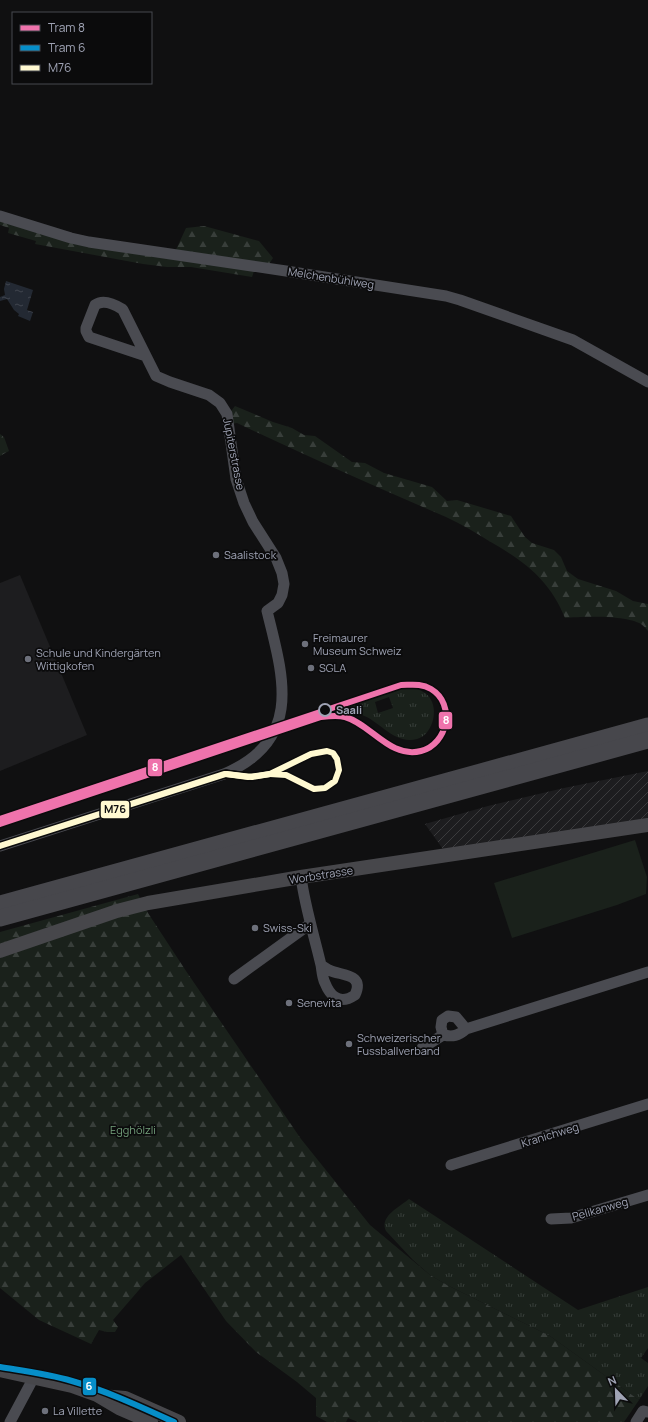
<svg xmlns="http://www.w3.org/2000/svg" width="648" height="1422" font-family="Manrope,sans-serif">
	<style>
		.built { fill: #1d1d1f }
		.industrial { fill: url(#industrial-furrows) }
		.grass { fill: url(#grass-tufts); fill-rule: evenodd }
		.forest { fill: url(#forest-firs) }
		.park { fill: url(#park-crowns) }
		.pitch { fill: #1a211b }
		.water { fill: url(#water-ripples) }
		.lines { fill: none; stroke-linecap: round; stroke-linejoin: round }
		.minor { stroke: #4a4b51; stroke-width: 11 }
		.major { stroke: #47474b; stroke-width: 14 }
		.highway { stroke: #47474c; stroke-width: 17 }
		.bus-1-casing { stroke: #0b0b0c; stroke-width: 9 }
		.bus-1 { stroke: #fff9d1; stroke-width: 6 }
		.tram-1-casing { stroke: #0b0b0c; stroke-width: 9 }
		.tram-2-casing { stroke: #0b0b0c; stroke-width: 9 }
		.tram-1 { stroke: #ef73ac; stroke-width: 6 }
		.tram-2 { stroke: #068ec8; stroke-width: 6 }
		.poi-dot { fill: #6d707b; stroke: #0b0b0c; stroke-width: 1.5 }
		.stop-dot { fill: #0b0b0c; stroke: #9fa3b4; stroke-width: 2 }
		.labels { text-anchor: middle; stroke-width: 3.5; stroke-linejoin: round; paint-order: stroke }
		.street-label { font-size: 11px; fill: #9fa3b4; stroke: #0b0b0c }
		.poi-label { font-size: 11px; fill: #9fa3b4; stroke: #0b0b0c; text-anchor: start }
		.stop-label { font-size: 11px; font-weight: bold; fill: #9fa3b4; stroke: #0b0b0c; text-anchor: start }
		.park-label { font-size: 11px; fill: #74a17c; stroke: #0b0b0c }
		.line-badge { stroke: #0b0b0c; stroke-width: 1.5 }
		.badge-label { font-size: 11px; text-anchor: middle; font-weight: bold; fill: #fff }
		.pale-badge-label { font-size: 11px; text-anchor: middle; font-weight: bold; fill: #111 }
	</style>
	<defs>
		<pattern id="industrial-furrows" width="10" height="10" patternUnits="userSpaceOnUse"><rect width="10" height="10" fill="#1d1d1f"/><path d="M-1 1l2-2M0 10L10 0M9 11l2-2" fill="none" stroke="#3b3b3d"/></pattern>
		<pattern id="grass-tufts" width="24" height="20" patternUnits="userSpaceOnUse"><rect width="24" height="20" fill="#1a211b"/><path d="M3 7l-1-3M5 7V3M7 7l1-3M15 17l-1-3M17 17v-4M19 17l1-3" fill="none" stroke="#383e3a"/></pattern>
		<pattern id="forest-firs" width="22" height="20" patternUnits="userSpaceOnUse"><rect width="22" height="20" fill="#1a211b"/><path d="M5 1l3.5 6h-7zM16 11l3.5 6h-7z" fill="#383e3a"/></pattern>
		<pattern id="park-crowns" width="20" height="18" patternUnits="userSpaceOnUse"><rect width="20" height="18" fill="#1a211b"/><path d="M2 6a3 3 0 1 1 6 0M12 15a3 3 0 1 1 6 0" fill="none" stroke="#383e3a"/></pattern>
		<pattern id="water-ripples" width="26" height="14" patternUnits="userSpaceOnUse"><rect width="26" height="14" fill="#232933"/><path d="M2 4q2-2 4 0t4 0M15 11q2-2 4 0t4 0" fill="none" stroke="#40454e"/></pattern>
	</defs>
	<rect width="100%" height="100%" fill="#101011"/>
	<path class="built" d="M20 575 87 735 0 771V583Z"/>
	<path class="industrial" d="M648 771V819L445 852 425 824 488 806 564 788Z"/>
	<g class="grass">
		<path d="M414 688C420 690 428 693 431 700 438 712 432 735 417 739 394 745 380 721 362 715 351 711 340 712 329 713L400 689ZM389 697 393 708 378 713 375 702Z"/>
		<path d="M409 1199 578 1310 648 1287V1348L641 1358 648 1363V1386L639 1400 550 1336 447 1285 430 1275 413 1260 386 1231C379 1217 399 1207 409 1199Z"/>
	</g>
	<g class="forest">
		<path d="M0 217 173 256 186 228 204 226 259 241 273 258 269 264 256 265 252 277 191 267H167L143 264 35 244 36 241 8 233 9 228 0 225Z"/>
		<path d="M235 406 273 422 292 428 304 435 315 436 352 462 365 463 384 473 432 487 447 501 457 500 511 516 525 537 532 543 554 550 561 557 567 571 578 579 616 591 633 601 648 604V631C646 629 644 626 641 624 627 615 582 616 565 618 550 580 524 561 489 541 475 532 461 524 446 517 376 487 306 456 237 423L230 424 228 415Z"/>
		<path d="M138 894 148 913 186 971 301 1139 370 1225 430 1275 447 1285 550 1336 639 1400 624 1422H358L348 1418 346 1422H327L316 1416V1398L297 1382 256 1352 226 1321 181 1255 145 1283 113 1320 118 1327 115 1332H107L99 1330 91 1344 39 1320 0 1288V932Z"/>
	</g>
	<path class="park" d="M0 434 4 437 9 451 0 456Z"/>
	<path class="pitch" d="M635 840 647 877 646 894 617 905 512 938 494 883Z"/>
	<path class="water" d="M6 281 33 290 27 310 33 312 30 321 18 316 19 314 14 310 7 299 0 301V297L5 295 4 289Z"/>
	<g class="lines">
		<g class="minor">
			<path d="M0 216 71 238 89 242 286 271 446 296 460 300 573 340 648 382"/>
			<path d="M0 846 224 774C303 740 284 679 267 611L278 603 282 595 284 584 282 573 276 558 253 522 244 503 236 479 227 414 220 403 209 395 170 382 156 376 123 310 122 309C114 304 103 299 95 305L86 328V331L89 337 146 356"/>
			<path d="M301 877C305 907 314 935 321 965 322 970 322 977 325 983 327 988 330 994 335 997 342 1002 349 999 355 995 365 973 341 976 329 970 326 969 324 967 321 965"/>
			<path d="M234 979 310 924"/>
			<path d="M466 1029 456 1017 448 1016 442 1020 441 1027 443 1035C453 1037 458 1036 466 1029L648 972"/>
			<path d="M422 1048 443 1035"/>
			<path d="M451 1165 648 1104"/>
			<path d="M551 1219 571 1218 648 1195"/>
			<path d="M10 1422 34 1377"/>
			<path d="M636 1422 643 1411 648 1412"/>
		</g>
		<g class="major">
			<path d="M0 951 117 911 148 903 301 877 648 825"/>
			<path d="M0 1370 72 1386 97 1395 119 1408 151 1422"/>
			<path d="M101 1396 125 1398 179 1422"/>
		</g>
		<g class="highway">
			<path d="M0 904 648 726"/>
			<path d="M0 918 648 740"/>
		</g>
		<defs>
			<g id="bus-1">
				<path d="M327 751 333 753 337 759 339 770 335 781 325 788 314 789 286 775 270 774 311 754Z"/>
				<path d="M224 774H226L0 846Z"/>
				<path d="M226 774 248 777 270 774"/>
				<path d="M226 774 252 777 270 774"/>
			</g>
		</defs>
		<use href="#bus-1" class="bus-1-casing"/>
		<use href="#bus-1" class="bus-1"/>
		<defs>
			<path id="tram-1" d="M0 819 401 685C411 685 421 683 431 689 456 704 448 744 421 751 390 759 371 724 345 717 338 715 329 716 321 717L0 824"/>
			<path id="tram-2" d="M0 1367C24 1371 48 1374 72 1381 107 1391 141 1407 174 1422"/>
		</defs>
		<use href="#tram-1" class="tram-1-casing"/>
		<use href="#tram-2" class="tram-2-casing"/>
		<use href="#tram-1" class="tram-1"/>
		<use href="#tram-2" class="tram-2"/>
	</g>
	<g class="poi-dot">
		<circle cx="216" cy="555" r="4"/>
		<circle cx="305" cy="644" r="4"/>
		<circle cx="28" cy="659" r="4"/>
		<circle cx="311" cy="668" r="4"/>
		<circle cx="255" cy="928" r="4"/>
		<circle cx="289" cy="1003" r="4"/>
		<circle cx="349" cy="1044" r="4"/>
		<circle cx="45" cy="1411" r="4"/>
	</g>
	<circle class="stop-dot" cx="325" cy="710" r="6"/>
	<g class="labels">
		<g class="street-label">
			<text transform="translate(331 278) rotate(9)" y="4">Melchenbühlweg</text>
			<text transform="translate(234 454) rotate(79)" y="4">Jupiterstrasse</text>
			<text transform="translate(321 875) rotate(-9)" y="4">Worbstrasse</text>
			<text transform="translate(550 1135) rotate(-17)" y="4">Kranichweg</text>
			<text transform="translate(600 1209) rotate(-16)" y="4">Pelikanweg</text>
		</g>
		<g class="poi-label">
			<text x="224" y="559">Saalistock</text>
			<text x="313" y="642">Freimaurer<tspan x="313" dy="13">Museum Schweiz</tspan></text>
			<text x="36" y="657">Schule und Kindergärten<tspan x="36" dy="13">Wittigkofen</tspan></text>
			<text x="319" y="672">SGLA</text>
			<text x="263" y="932">Swiss-Ski</text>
			<text x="297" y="1007">Senevita</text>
			<text x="357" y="1042">Schweizerischer<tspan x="357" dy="13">Fussballverband</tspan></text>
			<text x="53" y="1415">La Villette</text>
		</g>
		<g class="stop-label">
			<text x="336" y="714">Saali</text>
		</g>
		<g class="park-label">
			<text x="133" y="1134">Egghölzli</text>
		</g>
	</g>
	<g class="line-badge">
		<rect x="438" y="711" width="15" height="19" rx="4" fill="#ef73ac"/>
		<rect x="147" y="758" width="16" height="19" rx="4" fill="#ef73ac"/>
		<rect x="100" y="800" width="30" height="19" rx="4" fill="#fff9d1"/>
		<rect x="82" y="1377" width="15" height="19" rx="4" fill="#068ec8"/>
	</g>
	<g class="badge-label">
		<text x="446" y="724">8</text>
		<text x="155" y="771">8</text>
		<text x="89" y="1390">6</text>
	</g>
	<g class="pale-badge-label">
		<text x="115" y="813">M76</text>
	</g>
	<rect x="12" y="12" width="140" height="72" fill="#0b0b0c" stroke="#46484f"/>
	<rect x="20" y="25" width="20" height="6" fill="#ef73ac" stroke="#46484f"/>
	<text x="48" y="32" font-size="12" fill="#9fa3b4">Tram 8</text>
	<rect x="20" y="45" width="20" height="6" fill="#068ec8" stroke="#46484f"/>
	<text x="48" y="52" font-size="12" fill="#9fa3b4">Tram 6</text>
	<rect x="20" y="65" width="20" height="6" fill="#fff9d1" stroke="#46484f"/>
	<text x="48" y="72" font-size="12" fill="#9fa3b4">M76</text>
	<g transform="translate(616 1390) rotate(337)" stroke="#0b0b0c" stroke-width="3" paint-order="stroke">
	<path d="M0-3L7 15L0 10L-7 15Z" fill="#9fa3b4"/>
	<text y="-6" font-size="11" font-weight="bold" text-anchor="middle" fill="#9fa3b4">N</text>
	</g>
</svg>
